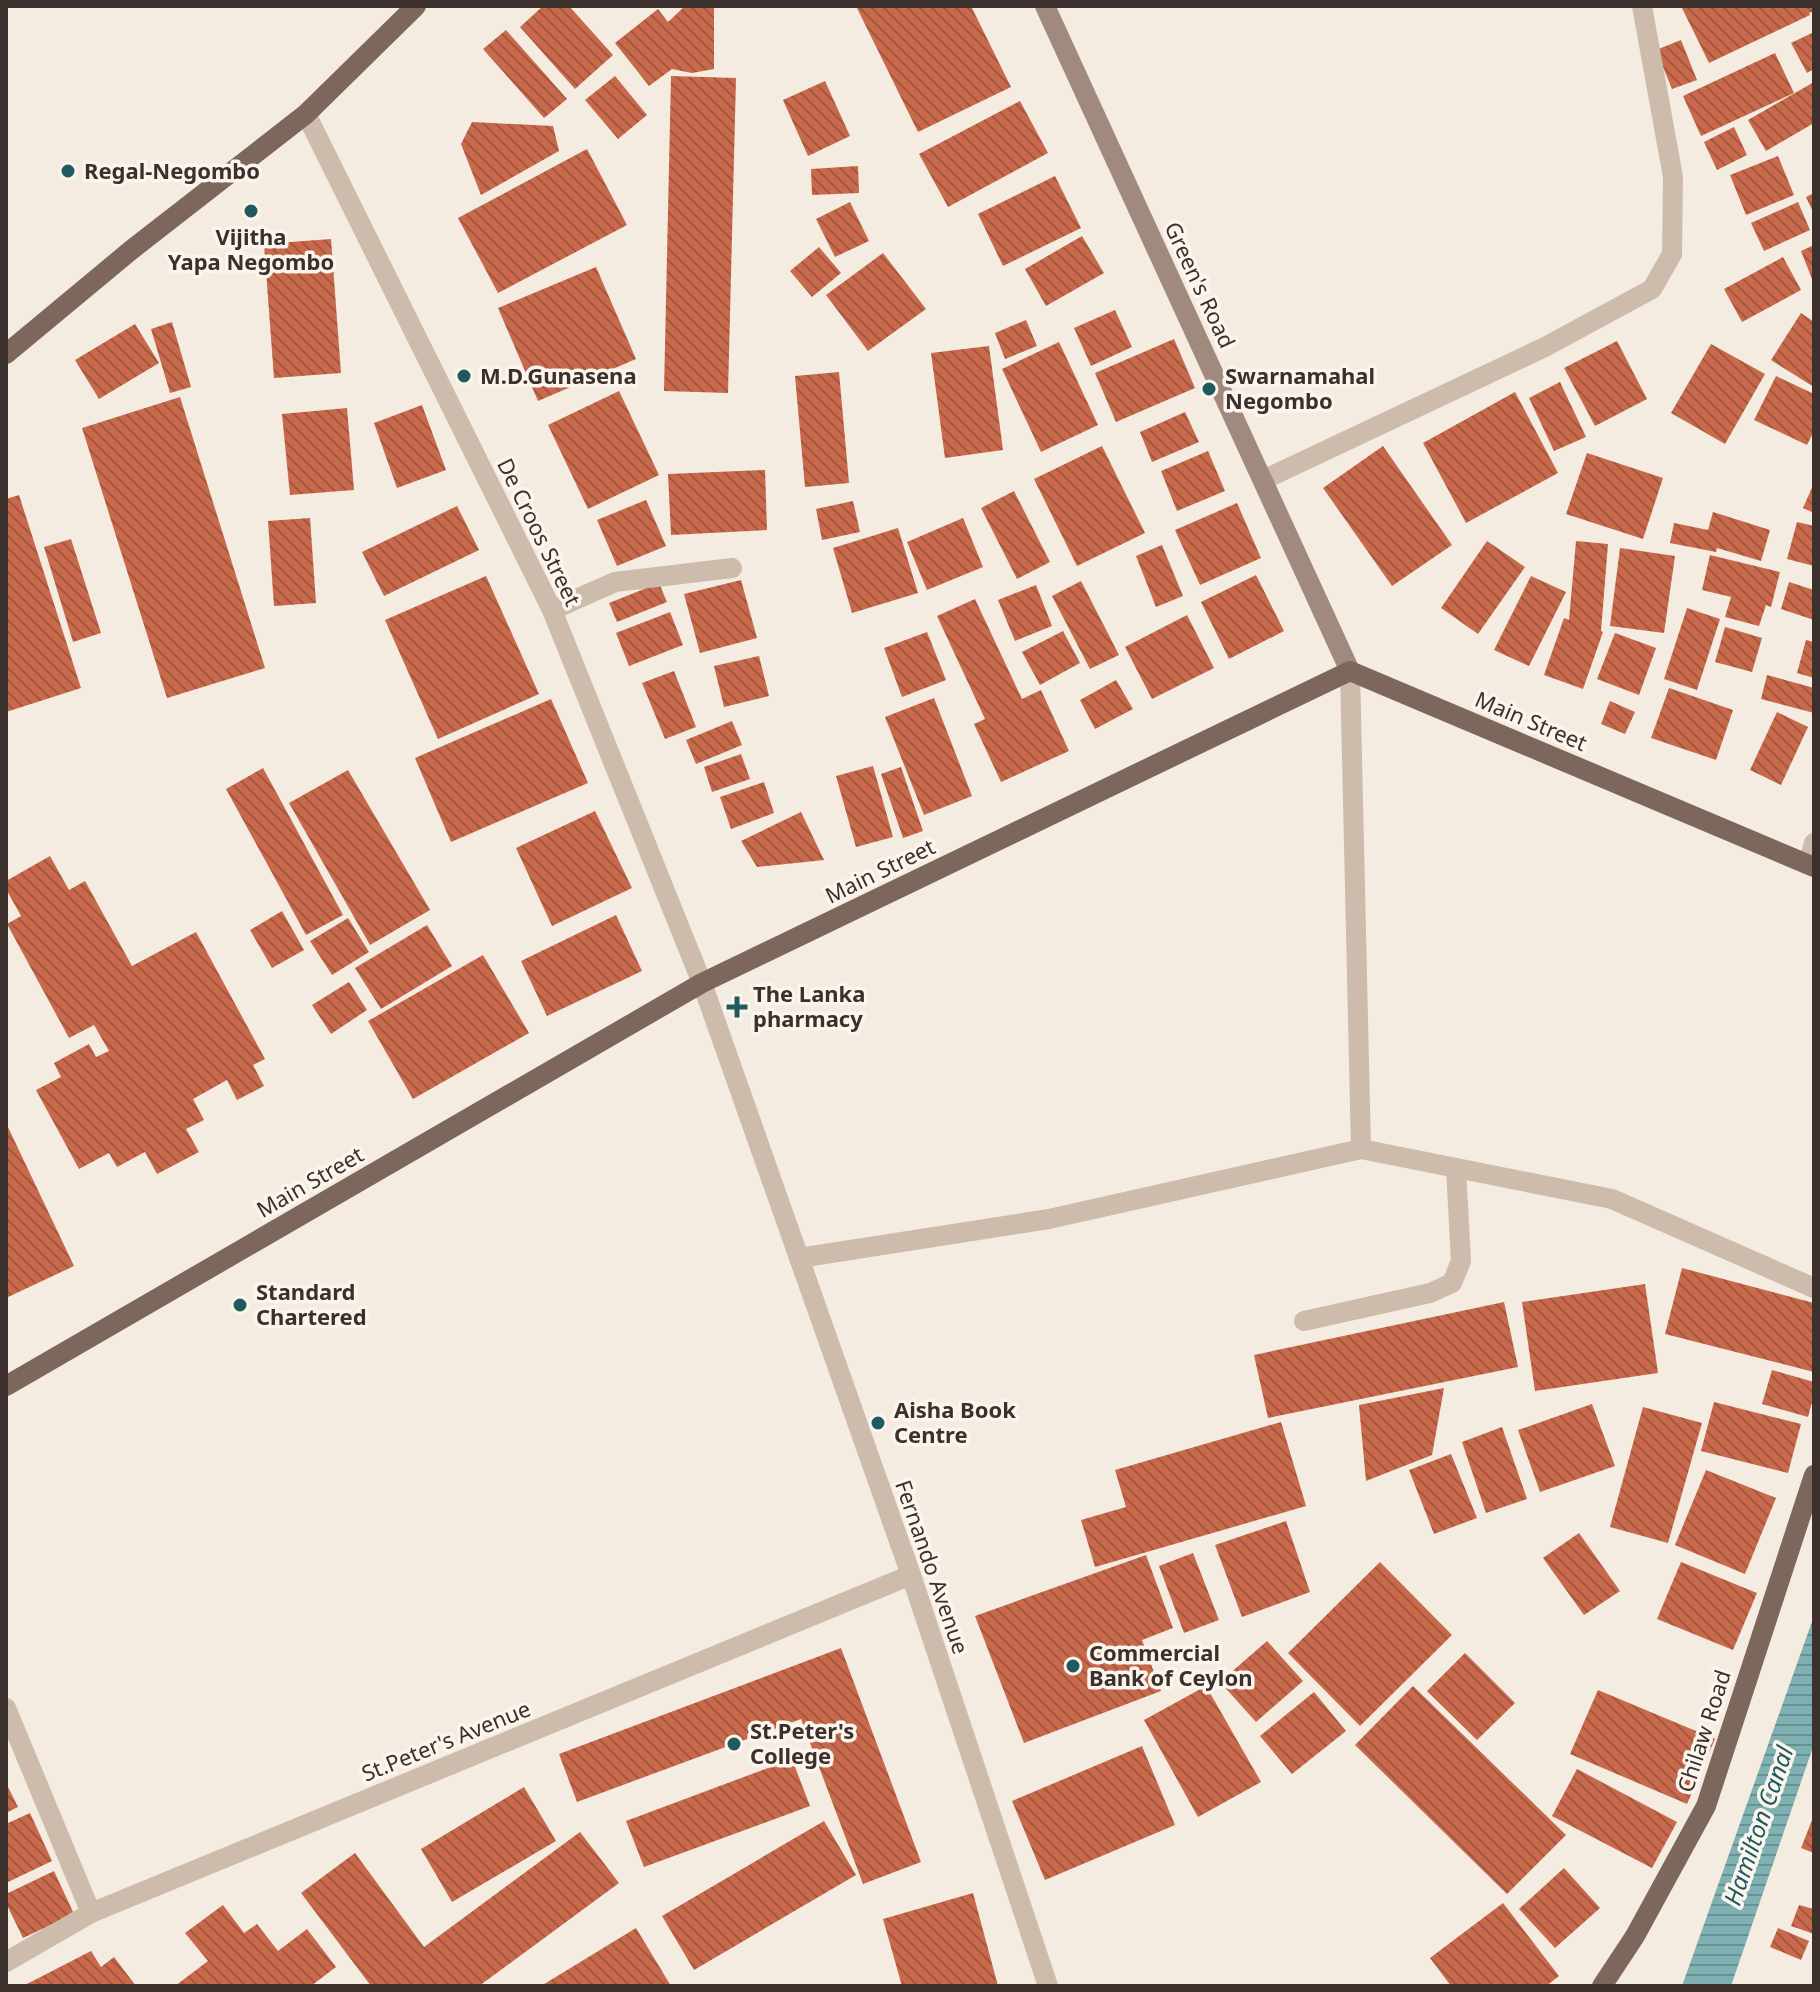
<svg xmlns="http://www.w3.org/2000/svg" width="1820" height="1992" font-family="'Noto Sans',sans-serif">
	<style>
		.water { fill: url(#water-rules) }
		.building { fill: url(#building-back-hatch) }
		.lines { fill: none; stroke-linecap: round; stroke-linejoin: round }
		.service { stroke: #cdbbac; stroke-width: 20 }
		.minor { stroke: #cdbbac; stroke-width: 20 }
		.secondary { stroke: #a18a7d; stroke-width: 20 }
		.primary { stroke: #7d675c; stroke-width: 20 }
		.poi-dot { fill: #1f5a5e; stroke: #fbf5ee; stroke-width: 3 }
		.labels { text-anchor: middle; stroke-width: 7; stroke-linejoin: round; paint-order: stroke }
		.poi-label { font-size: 22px; font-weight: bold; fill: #3b302b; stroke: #fbf5ee; text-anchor: start }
		.street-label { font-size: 22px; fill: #3b302b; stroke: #fbf5ee }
		.water-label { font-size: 24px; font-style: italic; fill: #1f5a5e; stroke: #fbf5ee }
	</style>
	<defs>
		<pattern id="water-rules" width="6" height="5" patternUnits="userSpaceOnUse" patternTransform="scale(2)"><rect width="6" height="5" fill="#7fb0b2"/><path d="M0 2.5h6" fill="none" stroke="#699091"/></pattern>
		<pattern id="building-back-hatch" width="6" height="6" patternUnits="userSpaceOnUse" patternTransform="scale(2)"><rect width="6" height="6" fill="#c8694b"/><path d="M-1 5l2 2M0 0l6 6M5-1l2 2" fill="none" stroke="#a4573f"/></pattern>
	</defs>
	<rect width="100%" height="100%" fill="#f4ebe1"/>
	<path class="water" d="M1814 1616V1744L1731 1986H1682Z"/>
	<g class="building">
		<path d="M543 6H569L613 55 575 89 520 27Z"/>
		<path d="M685 6H714V69L692 73 672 69 649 86 615 43 658 9 668 22Z"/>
		<path d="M856 6H971L1011 87 918 132Z"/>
		<path d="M1681 6H1814V11L1809 13 1810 15 1709 63Z"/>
		<path d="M506 30 567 99 544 118 483 49Z"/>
		<path d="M1814 32V69L1807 73 1791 43Z"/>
		<path d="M1681 40 1697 80 1672 89 1656 50Z"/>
		<path d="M1775 53 1794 93 1701 136 1683 96Z"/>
		<path d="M615 76 647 115 618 139 585 100Z"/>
		<path d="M671 76 736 78 728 393 664 391Z"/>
		<path d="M825 81 850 136 808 156 783 100Z"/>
		<path d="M1814 82V123L1766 151 1748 120Z"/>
		<path d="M1020 101 1048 153 948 207 919 154Z"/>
		<path d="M472 122 553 126 559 151 481 195 461 144Z"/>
		<path d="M1734 127 1747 155 1717 170 1704 142Z"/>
		<path d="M587 149 627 225 498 293 458 218Z"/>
		<path d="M1778 156 1794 195 1746 215 1730 175Z"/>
		<path d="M858 166 859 193 812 195 811 169Z"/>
		<path d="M1055 176 1081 228 1003 266 978 214Z"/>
		<path d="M1814 193V214L1806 197Z"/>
		<path d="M850 202 869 241 835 257 816 219Z"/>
		<path d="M1798 202 1810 230 1764 251 1751 223Z"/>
		<path d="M1082 236 1104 273 1046 306 1025 269Z"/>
		<path d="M331 239 341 373 274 378 264 244Z"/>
		<path d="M1814 245V284L1801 251Z"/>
		<path d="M819 247 841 273 812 297 790 271Z"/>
		<path d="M883 253 926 309 868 351 826 295Z"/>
		<path d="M1783 257 1801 290 1742 322 1724 289Z"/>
		<path d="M596 267 636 359 538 401 498 308Z"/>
		<path d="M1115 310 1132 347 1091 366 1074 328Z"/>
		<path d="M1801 313 1814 322V387L1771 360Z"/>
		<path d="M1026 320 1037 346 1005 359 995 333Z"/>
		<path d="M172 322 191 387 170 393 151 329Z"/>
		<path d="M135 324 159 363 99 399 75 360Z"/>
		<path d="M1174 339 1195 388 1116 422 1095 373Z"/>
		<path d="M1617 341 1647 399 1595 426 1564 368Z"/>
		<path d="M1059 342 1098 425 1041 452 1002 369Z"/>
		<path d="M1711 344 1765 374 1725 444 1671 413Z"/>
		<path d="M989 346 1003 450 945 458 931 353Z"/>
		<path d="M839 372 849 483 805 487 795 376Z"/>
		<path d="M1776 376 1814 394V431L1807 445 1754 420Z"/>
		<path d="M1560 382 1586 437 1554 451 1529 398Z"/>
		<path d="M619 391 659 475 588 509 548 425Z"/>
		<path d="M1515 392 1558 473 1466 523 1423 443Z"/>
		<path d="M180 397 265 668 167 698 82 428Z"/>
		<path d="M422 405 446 470 397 488 374 423Z"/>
		<path d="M347 408 354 490 290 495 282 414Z"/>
		<path d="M1185 412 1199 442 1152 462 1140 432Z"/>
		<path d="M1102 446 1145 533 1077 566 1034 479Z"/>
		<path d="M1383 446 1452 545 1392 586 1323 488Z"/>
		<path d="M1208 451 1225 491 1177 511 1161 471Z"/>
		<path d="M1587 453 1663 478 1643 539 1566 514Z"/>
		<path d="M765 470 767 530 671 535 668 474Z"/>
		<path d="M1814 483V513L1803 508Z"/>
		<path d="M1014 491 1050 562 1017 579 981 508Z"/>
		<path d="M19 495 81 688 6 712V499Z"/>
		<path d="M646 500 666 546 617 566 597 520Z"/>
		<path d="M853 501 860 532 822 540 816 509Z"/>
		<path d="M1237 503 1261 558 1200 585 1175 530Z"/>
		<path d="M457 506 479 550 384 596 362 552Z"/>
		<path d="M1713 512 1770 530 1761 561 1717 548 1716 552 1670 543 1674 523 1708 530Z"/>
		<path d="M310 518 316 603 274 606 268 521Z"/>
		<path d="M963 518 983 567 927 590 907 542Z"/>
		<path d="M1797 522 1814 526V566L1787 559Z"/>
		<path d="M898 528 918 593 852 613 833 548Z"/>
		<path d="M71 539 101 633 73 642 44 547Z"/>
		<path d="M1487 541 1525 567 1478 634 1441 608Z"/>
		<path d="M1576 541 1608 544 1601 631 1603 632 1583 689 1544 675 1564 618 1569 620Z"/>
		<path d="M1162 545 1183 596 1156 607 1136 556Z"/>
		<path d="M1620 548 1675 556 1664 633 1610 626Z"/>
		<path d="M1710 555 1780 572 1771 607 1766 605 1759 626 1725 617 1731 597 1702 590Z"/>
		<path d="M1256 575 1284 631 1229 659 1201 602Z"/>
		<path d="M486 576 539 694 438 739 385 620Z"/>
		<path d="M1531 576 1566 592 1529 666 1494 650Z"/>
		<path d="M741 580 757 638 700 653 684 594Z"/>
		<path d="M1081 581 1119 655 1090 669 1052 596Z"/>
		<path d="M1789 582 1814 590V620L1781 609Z"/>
		<path d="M659 583 667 602 617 622 609 603Z"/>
		<path d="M1036 585 1052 626 1015 641 998 600Z"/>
		<path d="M975 599 1022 699 1041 690 1069 751 1001 782 974 724 985 719 937 616Z"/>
		<path d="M1687 608 1720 619 1697 690 1664 679Z"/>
		<path d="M670 612 683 645 629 666 616 633Z"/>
		<path d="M1187 615 1214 668 1152 699 1125 647Z"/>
		<path d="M1725 627 1762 638 1752 672 1715 662Z"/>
		<path d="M1063 631 1080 663 1040 685 1022 652Z"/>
		<path d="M927 632 946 680 902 697 884 648Z"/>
		<path d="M1615 633 1656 648 1639 695 1597 679Z"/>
		<path d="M1806 640 1814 642V678L1797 673Z"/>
		<path d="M759 656 769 696 724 707 714 666Z"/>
		<path d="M674 671 696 727 665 739 642 683Z"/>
		<path d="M1767 675 1814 688V713L1761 699Z"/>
		<path d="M1116 680 1133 709 1095 729 1080 700Z"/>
		<path d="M1669 688 1733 710 1716 760 1651 738Z"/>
		<path d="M934 698 972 796 924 815 885 717Z"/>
		<path d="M551 699 588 783 451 842 415 758Z"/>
		<path d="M1610 701 1635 712 1625 734 1601 724Z"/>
		<path d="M1777 712 1808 727 1781 785 1750 770Z"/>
		<path d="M732 721 742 745 696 764 686 740Z"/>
		<path d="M741 754 750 779 712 792 704 767Z"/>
		<path d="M873 766 893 837 856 847 836 776Z"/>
		<path d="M901 767 923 831 903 838 881 774Z"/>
		<path d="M263 768 343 915 306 935 226 789Z"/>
		<path d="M348 770 430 910 370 945 289 803Z"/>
		<path d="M764 782 774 813 731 829 720 797Z"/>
		<path d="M595 811 632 888 552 926 516 848Z"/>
		<path d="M801 812 824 860 757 867 741 841Z"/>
		<path d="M50 856 69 890 85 881 132 966 196 932 265 1059 253 1065 264 1086 237 1100 227 1080 193 1099 204 1120 186 1129 199 1152 157 1174 145 1152 117 1167 109 1153 79 1169 36 1090 61 1077 54 1063 89 1044 96 1057 109 1051 94 1025 69 1038 7 924 21 916 6 889V881Z"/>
		<path d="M282 911 304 950 272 968 250 930Z"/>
		<path d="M616 915 642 971 547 1016 521 961Z"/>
		<path d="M348 918 369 952 332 975 310 941Z"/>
		<path d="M427 925 452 966 381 1009 355 968Z"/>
		<path d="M483 955 529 1033 413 1099 368 1021Z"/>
		<path d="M349 982 367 1010 331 1034 312 1005Z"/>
		<path d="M6 1123 74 1266 6 1298Z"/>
		<path d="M1682 1268 1814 1303V1372L1665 1334Z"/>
		<path d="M1645 1284 1658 1373 1535 1391 1522 1302Z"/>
		<path d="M1504 1302 1518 1367 1268 1418 1254 1355Z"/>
		<path d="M1772 1370 1814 1382V1395L1808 1417 1762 1404Z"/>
		<path d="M1444 1388 1432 1455 1366 1481 1359 1405Z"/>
		<path d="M1714 1402 1801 1424 1788 1473 1701 1451Z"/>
		<path d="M1592 1404 1615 1466 1540 1492 1518 1430Z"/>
		<path d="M1643 1407 1702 1423 1668 1543 1610 1527Z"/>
		<path d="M1281 1422 1306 1506 1095 1567 1081 1520 1126 1507 1115 1470Z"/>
		<path d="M1502 1427 1527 1499 1486 1513 1462 1442Z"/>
		<path d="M1451 1454 1477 1518 1434 1534 1409 1470Z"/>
		<path d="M1706 1470 1776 1498 1745 1574 1675 1545Z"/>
		<path d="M1286 1521 1310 1592 1242 1617 1215 1545Z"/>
		<path d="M1579 1533 1620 1591 1584 1615 1543 1558Z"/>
		<path d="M1193 1553 1219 1620 1184 1633 1159 1566Z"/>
		<path d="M1146 1555 1173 1628 1142 1640 1161 1691 1024 1743 975 1616Z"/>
		<path d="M1380 1562 1452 1635 1360 1726 1288 1653Z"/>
		<path d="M1681 1562 1757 1593 1733 1650 1657 1619Z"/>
		<path d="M1267 1641 1303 1681 1256 1722 1220 1682Z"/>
		<path d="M841 1648 921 1862 863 1884 801 1719 577 1802 559 1754Z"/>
		<path d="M1465 1653 1515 1703 1477 1740 1427 1691Z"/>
		<path d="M1206 1686 1261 1782 1198 1817 1144 1720Z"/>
		<path d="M1413 1686 1566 1835 1507 1894 1355 1745Z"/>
		<path d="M1598 1690 1715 1739 1687 1804 1570 1754Z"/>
		<path d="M1314 1692 1346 1731 1292 1774 1260 1736Z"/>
		<path d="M1142 1746 1175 1825 1045 1880 1012 1801Z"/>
		<path d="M792 1759 810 1806 644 1867 626 1821Z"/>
		<path d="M1577 1769 1677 1822 1652 1868 1552 1816Z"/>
		<path d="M6 1783 18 1807 6 1813Z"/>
		<path d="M524 1787 556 1841 452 1902 421 1849Z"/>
		<path d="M30 1813 52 1861 6 1883V1824Z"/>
		<path d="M1814 1815V1853L1801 1848Z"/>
		<path d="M824 1821 856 1875 694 1970 662 1916Z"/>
		<path d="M580 1832 619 1883 479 1986H371L301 1893 355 1853 424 1947Z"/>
		<path d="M1564 1868 1600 1908 1555 1948 1519 1909Z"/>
		<path d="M54 1871 74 1914 23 1938 6 1903V1894Z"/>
		<path d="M973 1893 998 1986H902L883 1919Z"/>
		<path d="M1503 1903 1559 1976 1546 1986H1451L1430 1958Z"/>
		<path d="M223 1905 244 1933 257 1924 278 1951 307 1929 336 1967 311 1986H175L208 1961 185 1933Z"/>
		<path d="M1799 1905 1814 1909V1934L1791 1926Z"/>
		<path d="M636 1928 671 1986H541Z"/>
		<path d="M1778 1928 1809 1941 1801 1960 1770 1947Z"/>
		<path d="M91 1951 101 1967 114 1957 136 1986H23Z"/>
	</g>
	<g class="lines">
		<path class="service" d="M1304 1321 1430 1293 1452 1283 1461 1261 1456 1168"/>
		<g class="minor">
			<path d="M306 114 552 610 702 983 911 1575 1048 1986"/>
			<path d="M1263 480 1545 347 1652 289 1672 254 1673 177 1642 6"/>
			<path d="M552 610 615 582 732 568"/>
			<path d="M1350 671 1361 1149"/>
			<path d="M1808 864 1814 843"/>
			<path d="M799 1258 1049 1219 1361 1149 1612 1199 1814 1288"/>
			<path d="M6 1708 91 1913"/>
			<path d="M6 1962 91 1913 911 1575"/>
		</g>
		<path class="secondary" d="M1045 6 1350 671"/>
		<g class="primary">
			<path d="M6 354 130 251 306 114 416 6"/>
			<path d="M6 1386 702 983 1350 671 1814 867"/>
			<path d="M1602 1986 1635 1936 1706 1806 1814 1475"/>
		</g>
	</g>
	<g class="poi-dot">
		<circle cx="68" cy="171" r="8"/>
		<circle cx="251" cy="211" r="8"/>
		<circle cx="464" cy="376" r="8"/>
		<circle cx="1209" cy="389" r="8"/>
		<path d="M733 995h8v8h8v8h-8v8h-8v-8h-8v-8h8z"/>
		<circle cx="240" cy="1305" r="8"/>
		<circle cx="878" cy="1423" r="8"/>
		<circle cx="1073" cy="1666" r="8"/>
		<circle cx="734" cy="1744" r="8"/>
	</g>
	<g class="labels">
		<g class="poi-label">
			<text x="84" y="179">Regal-Negombo</text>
			<text x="251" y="245" text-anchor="middle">Vijitha<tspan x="251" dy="25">Yapa Negombo</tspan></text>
			<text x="480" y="384">M.D.Gunasena</text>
			<text x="1225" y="384">Swarnamahal<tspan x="1225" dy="25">Negombo</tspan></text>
			<text x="753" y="1002">The Lanka<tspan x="753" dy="25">pharmacy</tspan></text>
			<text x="256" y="1300">Standard<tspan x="256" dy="25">Chartered</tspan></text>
			<text x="894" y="1418">Aisha Book<tspan x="894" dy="25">Centre</tspan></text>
			<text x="1089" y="1661">Commercial<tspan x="1089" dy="25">Bank of Ceylon</tspan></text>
			<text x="750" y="1739">St.Peter's<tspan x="750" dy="25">College</tspan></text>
		</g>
		<g class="street-label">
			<text transform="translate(1200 285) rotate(65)" y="8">Green's Road</text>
			<text transform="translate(539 532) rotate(64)" y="8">De Croos Street</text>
			<text transform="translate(1531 721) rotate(23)" y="8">Main Street</text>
			<text transform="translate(880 871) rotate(-26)" y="8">Main Street</text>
			<text transform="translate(310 1182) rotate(-30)" y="8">Main Street</text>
			<text transform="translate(932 1567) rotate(71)" y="8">Fernando Avenue</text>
			<text transform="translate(1704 1731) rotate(-72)" y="8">Chilaw Road</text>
			<text transform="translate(446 1741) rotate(-22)" y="8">St.Peter's Avenue</text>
		</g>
		<g class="water-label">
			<text transform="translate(1759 1826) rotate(-71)" y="8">Hamilton Canal</text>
		</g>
	</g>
	<rect width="1820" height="1992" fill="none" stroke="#3b302b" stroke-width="16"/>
</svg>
